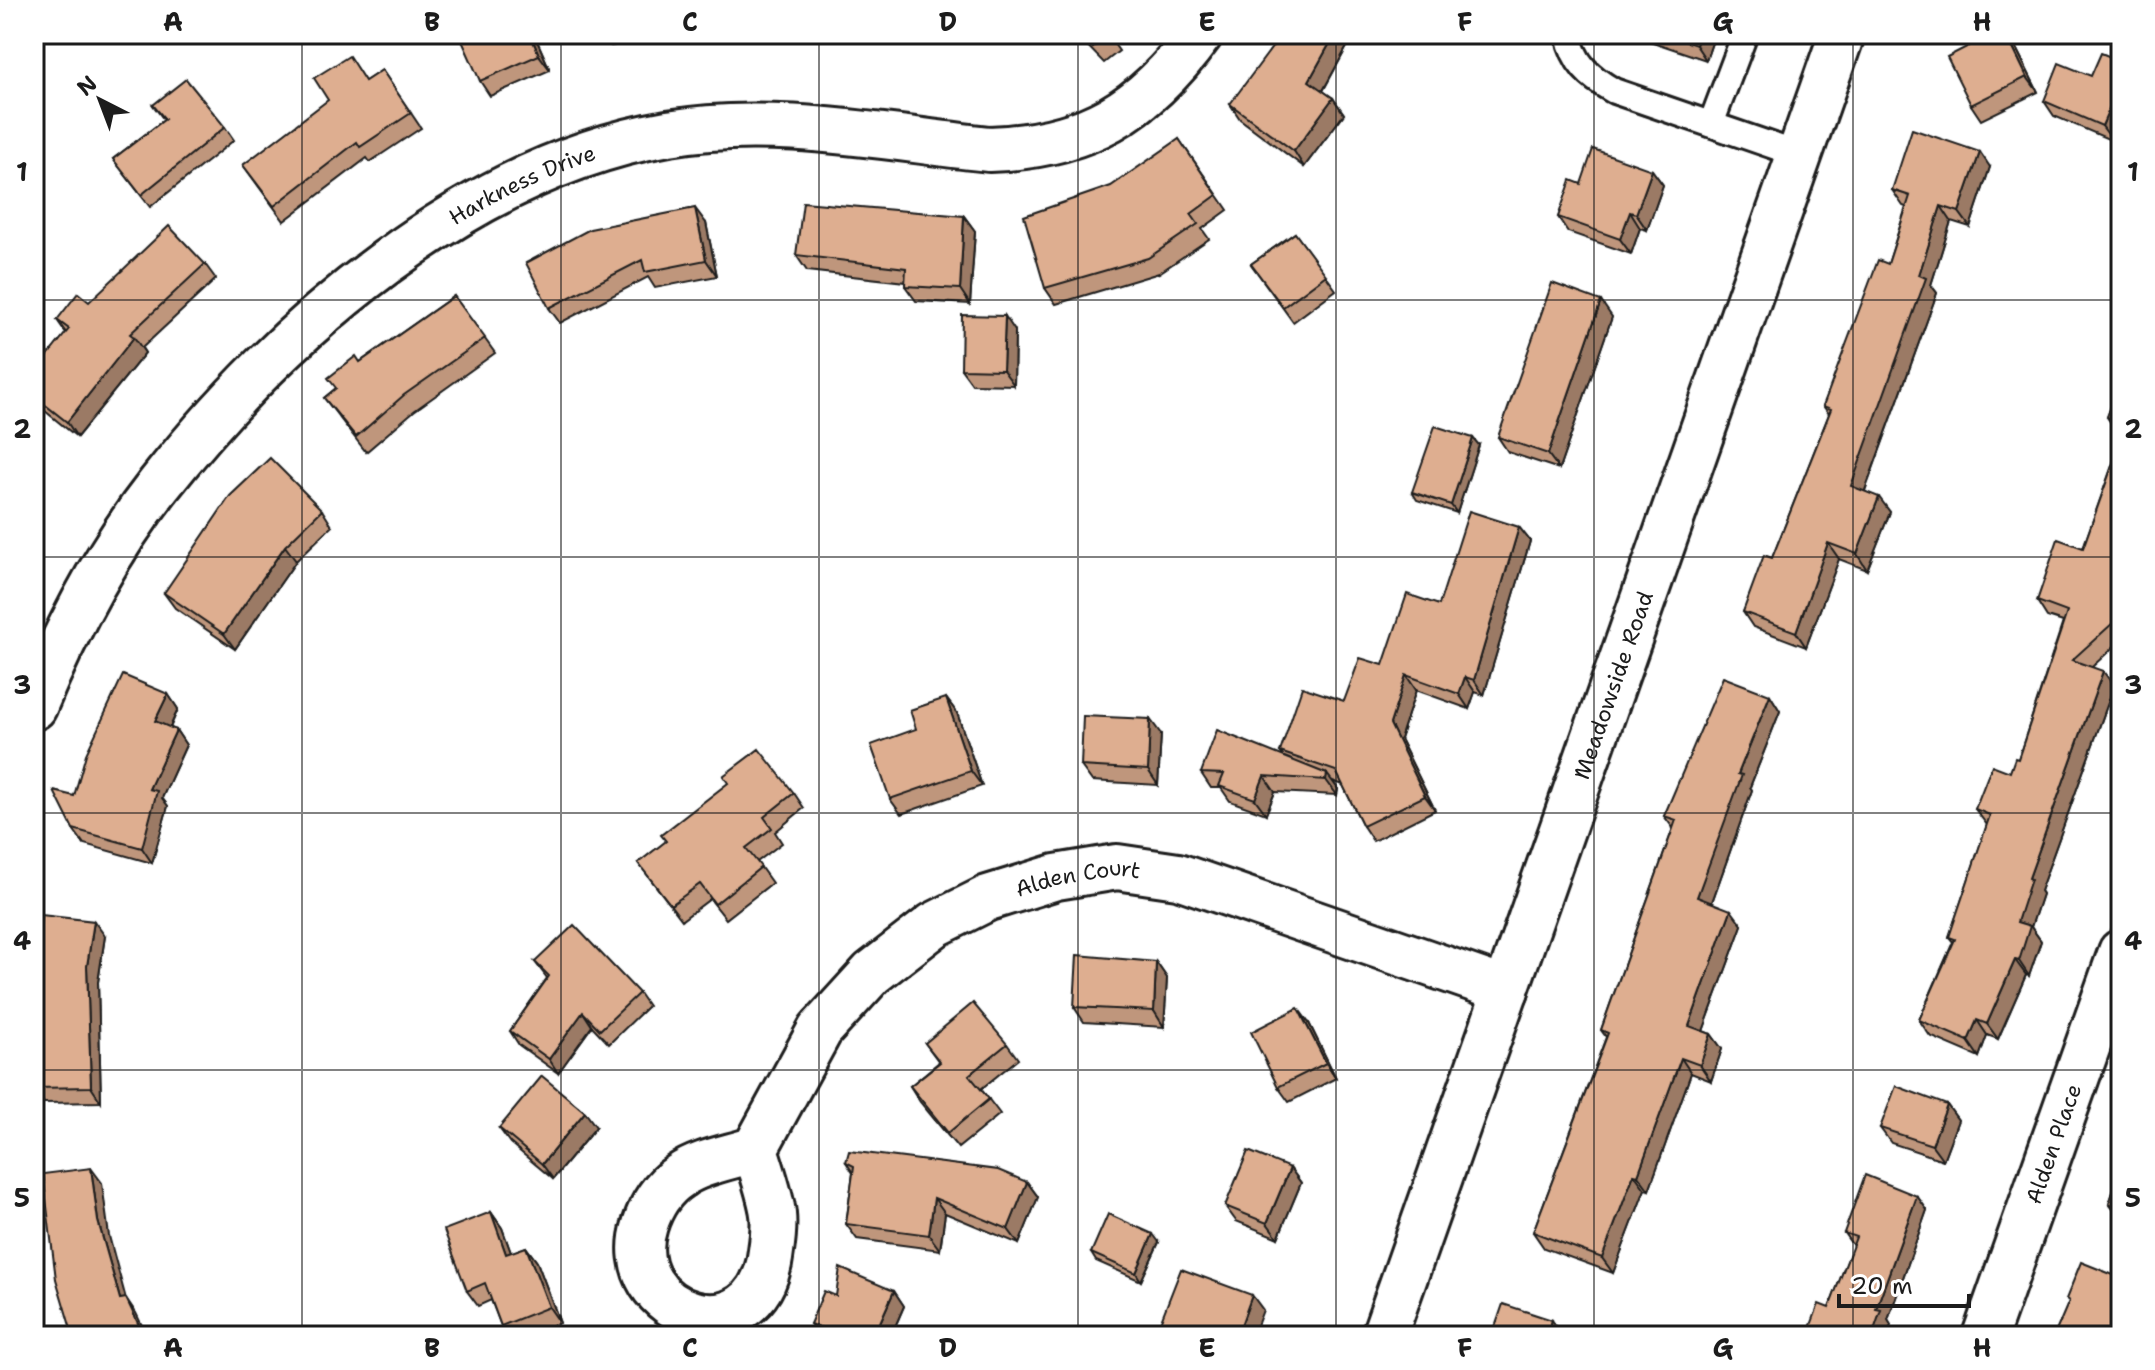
<svg xmlns="http://www.w3.org/2000/svg" width="2155" height="1370" font-family="'Shantell Sans',sans-serif">
	<style>
		.lines { fill: none; stroke-linecap: round; stroke-linejoin: round }
		.service-casing { stroke: #1c1c1c; stroke-width: 30 }
		.minor-casing { stroke: #1c1c1c; stroke-width: 50 }
		.secondary-casing { stroke: #1c1c1c; stroke-width: 50 }
		.service { stroke: #fff; stroke-width: 24 }
		.minor { stroke: #fff; stroke-width: 44 }
		.secondary { stroke: #fff; stroke-width: 44 }
		.wall { fill: #bf967c; stroke: #1c1c1c; stroke-width: 2 }
		.shaded-wall { fill: #9b7a65; stroke: #1c1c1c; stroke-width: 2 }
		.building { fill: #deae90; stroke: #1c1c1c; stroke-width: 2 }
		.grid { fill: none; stroke: #1c1c1c; stroke-width: 2; stroke-opacity: 0.55 }
		.labels { text-anchor: middle; stroke-width: 6; stroke-linejoin: round; paint-order: stroke }
		.street-label { font-size: 22px; fill: #1c1c1c; stroke: #fff }
		.neatline { fill: none; stroke: #1c1c1c; stroke-width: 3 }
		.grid-label { font-size: 26px; text-anchor: middle; font-weight: bold; fill: #1c1c1c }
	</style>
	<rect width="100%" height="100%" fill="#fff"/>
	<filter id="ink" filterUnits="userSpaceOnUse"><feTurbulence type="fractalNoise" baseFrequency=".0125" numOctaves="2"/><feDisplacementMap in="SourceGraphic" scale="16" xChannelSelector="R" yChannelSelector="G"/><feConvolveMatrix kernelMatrix="1 2 1 2 8 2 1 2 1" color-interpolation-filters="sRGB"/></filter>
	<g filter="url(#ink)">
		<g class="lines">
			<defs>
				<g id="service">
					<path d="M1568 34C1574 63 1589 77 1614 91L1800 155"/>
					<path d="M1711 124 1745 34"/>
				</g>
				<g id="minor">
					<path id="s1" d="M34 707C66 630 107 551 159 485 282 329 467 168 668 133 772 115 885 138 989 149 1086 146 1144 111 1200 34"/>
					<path id="s2" d="M755 1149C732 1157 699 1162 680 1176 663 1187 651 1206 645 1225 616 1315 759 1363 771 1251 773 1238 775 1221 772 1208 768 1188 761 1168 755 1149L820 1030 872 973 934 925 988 898 1056 877 1117 867 1178 876 1506 990"/>
					<path id="s3" d="M1985 1336 2121 952"/>
				</g>
				<g id="secondary">
					<path id="s4" d="M1384 1336 1842 34"/>
				</g>
			</defs>
			<use href="#service" class="service-casing"/>
			<use href="#minor" class="minor-casing"/>
			<use href="#secondary" class="secondary-casing"/>
			<use href="#service" class="service"/>
			<use href="#minor" class="minor"/>
			<use href="#secondary" class="secondary"/>
		</g>
		<g class="wall">
			<path d="M534 34 550 70 490 96 480 81Z"/>
			<path d="M603 34H648V39L611 46Z"/>
			<path d="M762 34H802V38Z"/>
			<path d="M864 34H906L905 39 866 37Z"/>
			<path d="M1076 34H1107L1119 51 1104 63Z"/>
			<path d="M1354 34 1323 91 1333 98 1344 114 1304 167 1240 119 1230 104Z"/>
			<path d="M1629 34H1715L1706 60Z"/>
			<path d="M2006 34 2014 44 2038 92 1981 120 1971 105Z"/>
			<path d="M2121 61V121L2113 141 2054 116 2044 101Z"/>
			<path d="M382 70 421 128 370 162 367 158 284 221 243 165Z"/>
			<path d="M153 105 225 127 234 140 150 207 113 159 164 120Z"/>
			<path d="M1179 139 1228 210 1202 229 1209 239 1159 273 1056 304 1045 288Z"/>
			<path d="M1990 167 1970 227 1951 221 1931 285 1937 293 1865 491 1890 512 1867 570 1839 559 1806 647 1753 627 1743 612 1772 558 1829 414 1823 406 1888 264 1906 207 1903 206 1892 190Z"/>
			<path d="M1652 170 1663 185 1647 230 1640 228 1631 254 1568 232 1558 217 1581 184Z"/>
			<path d="M964 216 975 231 970 304 916 301 905 286V282L807 271 796 255Z"/>
			<path d="M706 223 717 276 655 288 648 277 560 323 549 308Z"/>
			<path d="M1295 233 1336 290 1293 322 1251 264Z"/>
			<path d="M205 264 216 279 142 348 145 353 77 437 34 402V373L66 333 57 320 89 302Z"/>
			<path d="M454 296 495 353 414 411 366 452 324 398 335 389 360 362Z"/>
			<path d="M1612 317 1559 469 1508 452 1498 437Z"/>
			<path d="M1015 331 1014 385 972 384 961 369Z"/>
			<path d="M2121 380V433L2117 432 2107 417Z"/>
			<path d="M2121 440V640L2092 667 2114 686 2040 891 2042 894 2031 927 2041 941 2029 976 2026 975 1998 1039 1987 1035 1979 1057 1930 1036 1919 1020 1953 942 1949 937 1987 825 1975 809 2010 772 2018 759 2063 622 2047 617 2037 601 2083 548Z"/>
			<path d="M1479 445 1457 513 1417 500 1412 492Z"/>
			<path d="M322 510 332 526 296 561 235 649 175 608 164 593Z"/>
			<path d="M1519 527 1530 541 1484 695 1475 692 1469 709 1416 690 1400 739 1435 810 1373 841 1363 826 1343 785 1333 781 1338 789 1337 795 1275 792 1266 814 1230 801 1221 788H1211L1201 773 1283 756 1280 752 1344 701 1383 665 1439 605Z"/>
			<path d="M168 694 178 709 170 728 176 730 186 745 162 798 168 806 152 863 84 844 73 829 74 796Z"/>
			<path d="M1770 695 1780 711 1750 787 1752 790 1712 902 1742 925 1703 1031 1711 1034 1722 1049 1711 1081 1691 1073 1649 1190 1645 1189 1613 1273 1544 1248 1533 1232 1606 1037 1601 1030 1673 828 1664 816Z"/>
			<path d="M946 698 957 713 982 786 901 814 890 799 916 729Z"/>
			<path d="M1161 734 1158 785 1092 781 1081 766Z"/>
			<path d="M794 793 804 808 775 832 782 843 757 862 772 883 726 919 710 899 682 920 638 863Z"/>
			<path d="M105 936 98 982 101 1102 44 1103 34 1090V981Z"/>
			<path d="M535 962 639 993 648 1006 609 1044 592 1026 558 1073 519 1045 510 1031 547 978Z"/>
			<path d="M1156 962 1167 978 1164 1027 1084 1022 1074 1007Z"/>
			<path d="M1309 1023 1336 1078 1289 1102 1278 1087Z"/>
			<path d="M925 1043 1007 1044 1018 1059 981 1089 1000 1114 958 1148 920 1102 910 1086 939 1062Z"/>
			<path d="M1947 1105 1958 1120 1943 1160 1891 1143 1880 1128Z"/>
			<path d="M596 1127 553 1179 510 1143 499 1128Z"/>
			<path d="M846 1162 1027 1182 1038 1197 1019 1244 945 1213 940 1250 857 1239 846 1224 853 1173Z"/>
			<path d="M1290 1168 1301 1183 1278 1238 1236 1221 1225 1206Z"/>
			<path d="M2121 1168V1219L2109 1204Z"/>
			<path d="M1917 1196 1927 1210 1888 1320 1891 1325 1887 1336H1807L1829 1308 1853 1246 1844 1233Z"/>
			<path d="M491 1212 502 1228 511 1253 526 1247 537 1262 560 1323 526 1336H508L501 1326 491 1300 478 1306 467 1291Z"/>
			<path d="M1159 1242 1141 1281 1096 1261 1091 1253Z"/>
			<path d="M894 1291 904 1306 891 1336H818L810 1324 836 1296Z"/>
		</g>
		<g class="shaded-wall">
			<path d="M530 34H534L550 70 539 55Z"/>
			<path d="M1335 34H1354L1320 96 1309 81Z"/>
			<path d="M1699 34H1715L1706 60 1696 45Z"/>
			<path d="M2006 34 2014 44 2038 92 2027 77Z"/>
			<path d="M1333 98 1344 114 1304 167 1294 151Z"/>
			<path d="M2111 105 2121 119 2113 141 2102 126Z"/>
			<path d="M1980 152 1990 167 1970 227 1959 212Z"/>
			<path d="M1652 170 1663 185 1647 230 1636 214Z"/>
			<path d="M1941 206 1951 221 1931 285 1937 293 1861 501 1851 486Z"/>
			<path d="M695 208 706 223 717 276 706 260Z"/>
			<path d="M1630 212 1640 228 1631 254 1620 239Z"/>
			<path d="M964 216 975 231 970 304 960 289Z"/>
			<path d="M1601 301 1612 317 1559 469 1548 454Z"/>
			<path d="M1005 316 1015 331 1014 385 1003 370Z"/>
			<path d="M134 337 145 353 77 437 67 422Z"/>
			<path d="M1473 438 1479 445 1457 513 1451 505Z"/>
			<path d="M34 486 41 497 34 507Z"/>
			<path d="M1879 497 1890 512 1867 570 1857 554Z"/>
			<path d="M1519 527 1530 541 1484 695 1474 680Z"/>
			<path d="M1828 543 1839 559 1806 647 1796 632Z"/>
			<path d="M285 546 296 561 235 649 224 634Z"/>
			<path d="M2121 601V635L2113 623Z"/>
			<path d="M2103 671 2114 686 2040 891 2042 894 2031 927 2041 941 2029 976 2019 961 2017 922 2029 878Z"/>
			<path d="M1406 675 1416 690 1400 739 1435 810 1425 796 1390 724Z"/>
			<path d="M1465 677 1475 692 1469 709 1459 694Z"/>
			<path d="M168 694 178 709 166 736 155 721Z"/>
			<path d="M1770 695 1780 711 1750 787 1752 790 1708 913 1697 897 1738 774Z"/>
			<path d="M946 698 957 713 982 786 971 771Z"/>
			<path d="M1150 719 1161 734 1158 785 1148 770Z"/>
			<path d="M176 730 186 745 162 798 168 806 152 863 142 848 149 789Z"/>
			<path d="M1327 774 1338 789 1337 795 1326 780Z"/>
			<path d="M1264 776 1275 792 1266 814 1255 799Z"/>
			<path d="M1731 910 1742 925 1699 1042 1689 1026Z"/>
			<path d="M94 921 105 936 98 982 101 1102 91 1087 87 966Z"/>
			<path d="M2015 960 2026 975 1998 1039 1987 1024Z"/>
			<path d="M1156 962 1167 978 1164 1027 1154 1011Z"/>
			<path d="M1298 1008 1309 1023 1336 1078 1326 1063Z"/>
			<path d="M583 1012 592 1026 558 1073 549 1059Z"/>
			<path d="M1977 1020 1987 1035 1979 1057 1968 1041Z"/>
			<path d="M1711 1034 1722 1049 1711 1081 1700 1065Z"/>
			<path d="M1681 1058 1691 1073 1649 1190 1638 1175Z"/>
			<path d="M1947 1105 1958 1120 1943 1160 1932 1145Z"/>
			<path d="M585 1112 596 1127 553 1179 542 1164Z"/>
			<path d="M91 1168 102 1183 109 1236 130 1314 120 1299 98 1221Z"/>
			<path d="M1290 1168 1301 1183 1278 1238 1267 1223Z"/>
			<path d="M1634 1174 1645 1189 1613 1273 1602 1258Z"/>
			<path d="M1027 1182 1038 1197 1019 1244 1008 1229Z"/>
			<path d="M1917 1196 1927 1210 1888 1320 1891 1325 1887 1336H1872L1876 1309Z"/>
			<path d="M934 1198 945 1213 940 1250 929 1235Z"/>
			<path d="M491 1212 502 1228 517 1269 506 1254Z"/>
			<path d="M1153 1234 1159 1242 1141 1281 1136 1273Z"/>
			<path d="M526 1247 537 1262 560 1323 549 1307Z"/>
			<path d="M894 1291 904 1306 891 1336H874Z"/>
			<path d="M1252 1295 1263 1310 1253 1336H1237Z"/>
			<path d="M126 1298 136 1313 147 1336H144Z"/>
			<path d="M1552 1320 1562 1335V1336H1546Z"/>
		</g>
		<g class="building">
			<path d="M459 34H530L539 55 480 81Z"/>
			<path d="M1080 34H1107L1108 36 1093 48Z"/>
			<path d="M1282 34H1335L1309 81 1333 98 1294 151 1230 104Z"/>
			<path d="M1664 34H1699L1696 45Z"/>
			<path d="M1992 34H2006L2027 77 1971 105 1947 57Z"/>
			<path d="M2101 53 2121 61V109L2111 105 2102 126 2044 101 2059 63 2091 76Z"/>
			<path d="M349 56 365 81 382 70 411 113 360 147 357 142 274 206 243 165 328 100 314 78Z"/>
			<path d="M186 79 225 127 141 195 113 159 165 119 153 105Z"/>
			<path d="M1912 129 1980 152 1959 212 1941 206 1919 275 1926 278 1851 486 1879 497 1857 554 1828 543 1796 632 1743 612 1764 555 1772 558 1831 409 1823 406 1878 260 1888 264 1910 196 1892 190Z"/>
			<path d="M1179 139 1217 195 1191 214 1198 224 1148 258 1045 288 1024 216 1111 186Z"/>
			<path d="M1593 149 1652 170 1636 214 1630 212 1620 239 1558 217 1571 180 1581 184Z"/>
			<path d="M803 202 964 216 960 289 905 286 906 268 796 255Z"/>
			<path d="M695 208 706 260 645 272 642 260 549 308 526 263 590 229Z"/>
			<path d="M169 226 205 264 130 334 134 337 67 422 34 396V373L69 329 57 320 78 293 89 302Z"/>
			<path d="M1295 233 1326 275 1283 307 1251 264Z"/>
			<path d="M1552 283 1601 301 1548 454 1498 437Z"/>
			<path d="M454 296 485 338 404 395 356 437 324 398 336 388 328 378 356 356 360 362Z"/>
			<path d="M962 315 1005 316 1003 370 961 369Z"/>
			<path d="M2121 380V422L2107 417Z"/>
			<path d="M1435 426 1473 438 1451 505 1412 492Z"/>
			<path d="M2121 441V601L2113 623 2072 660 2103 671 2029 878 2031 879 2017 922 2030 926 2019 961 2015 960 1987 1024 1977 1020 1968 1041 1919 1020 1955 939 1949 937 1990 815 1975 809 1992 765 2010 772 2015 758 2018 759 2067 612 2037 601 2058 539 2083 548Z"/>
			<path d="M270 458 322 510 285 546 224 634 164 593 230 496Z"/>
			<path d="M1469 511 1519 527 1474 680 1465 677 1459 694 1406 675 1390 724 1425 796 1363 826 1336 771 1280 752 1302 687 1344 701 1360 658 1383 665 1407 594 1439 605Z"/>
			<path d="M123 675 168 694 155 721 176 730 149 789 157 791 142 848 73 829 54 791 74 796 86 754Z"/>
			<path d="M1723 677 1770 695 1738 774 1742 775 1697 897 1731 910 1689 1026 1711 1034 1700 1065 1681 1058 1638 1175 1634 1174 1602 1258 1533 1232 1608 1033 1601 1030 1676 820 1664 816Z"/>
			<path d="M946 698 971 771 890 799 871 745 916 729 910 710Z"/>
			<path d="M1083 716 1150 719 1148 770 1081 766Z"/>
			<path d="M1217 730 1327 774 1326 780 1264 776 1255 799 1219 786 1224 774 1201 773Z"/>
			<path d="M759 749 794 793 764 817 772 828 746 848 761 867 715 904 700 884 671 905 638 863 666 841 661 835 728 783 723 776Z"/>
			<path d="M41 915 94 921 87 966 91 1087 34 1088V981Z"/>
			<path d="M574 925 639 993 600 1030 583 1012 549 1059 510 1031 549 976 535 962Z"/>
			<path d="M1077 955 1156 962 1154 1011 1074 1007Z"/>
			<path d="M973 1003 1007 1044 969 1075 989 1099 948 1133 910 1086 940 1062 925 1043Z"/>
			<path d="M1298 1008 1326 1063 1278 1087 1251 1032Z"/>
			<path d="M542 1076 585 1112 542 1164 499 1128Z"/>
			<path d="M1896 1086 1947 1105 1932 1145 1880 1128Z"/>
			<path d="M849 1151 998 1170 1027 1182 1008 1229 934 1198 929 1235 846 1224 854 1166 846 1162Z"/>
			<path d="M1248 1151 1290 1168 1267 1223 1225 1206Z"/>
			<path d="M91 1168 98 1221 120 1299 126 1298 144 1336H73L56 1279 43 1174Z"/>
			<path d="M2121 1168V1208L2109 1204Z"/>
			<path d="M1865 1175 1917 1196 1876 1309 1881 1310 1872 1336H1807L1819 1304 1829 1308 1856 1237 1844 1233Z"/>
			<path d="M491 1212 506 1254 526 1247 549 1307 501 1326 485 1283 467 1291 444 1230Z"/>
			<path d="M1108 1214 1153 1234 1136 1273 1091 1253Z"/>
			<path d="M2081 1262 2121 1278V1303L2119 1307 2121 1308V1336H2054L2069 1301 2066 1299Z"/>
			<path d="M840 1268 894 1291 874 1336H839L810 1324 824 1291 836 1296Z"/>
			<path d="M1181 1269 1252 1295 1237 1336H1163L1165 1331 1158 1328Z"/>
			<path d="M1503 1304 1552 1320 1546 1336H1492Z"/>
		</g>
	</g>
	<path class="grid" d="M302 34V1336M561 34V1336M819 34V1336M1078 34V1336M1336 34V1336M1594 34V1336M1853 34V1336M34 300H2121M34 557H2121M34 813H2121M34 1070H2121"/>
	<g class="labels">
		<g class="street-label">
			<text dy="8" stroke="none"><textPath href="#s1" startOffset="732">Harkness Drive</textPath></text>
			<text dy="8" stroke="none"><textPath href="#s4" startOffset="690">Meadowside Road</textPath></text>
			<text dy="8" stroke="none"><textPath href="#s2" startOffset="920">Alden Court</textPath></text>
			<text dy="8" stroke="none"><textPath href="#s3" startOffset="204">Alden Place</textPath></text>
		</g>
	</g>
	<rect width="2155" height="1370" fill="none" stroke="#fff" stroke-width="88"/>
	<g transform="translate(100 100) rotate(318)" stroke="#ffffff" stroke-width="6" paint-order="stroke">
	<path d="M0-6L14 30L0 20L-14 30Z" fill="#1c1c1c"/>
	<text y="-12" font-size="22" font-weight="bold" text-anchor="middle" fill="#1c1c1c">N</text>
	</g>
	<path d="M1839 1294v12h130v-12" fill="none" stroke="#1c1c1c" stroke-width="4"/>
	<text x="1851" y="1294" font-size="24" fill="#1c1c1c" stroke="#ffffff" stroke-width="6" paint-order="stroke">20 m</text>
	<rect x="44" y="44" width="2067" height="1282" class="neatline"/>
	<g class="grid-label">
		<text x="173" y="31">A</text>
		<text x="432" y="31">B</text>
		<text x="690" y="31">C</text>
		<text x="948" y="31">D</text>
		<text x="1207" y="31">E</text>
		<text x="1465" y="31">F</text>
		<text x="1723" y="31">G</text>
		<text x="1982" y="31">H</text>
		<text x="22" y="181">1</text>
		<text x="2133" y="181">1</text>
		<text x="22" y="438">2</text>
		<text x="2133" y="438">2</text>
		<text x="22" y="694">3</text>
		<text x="2133" y="694">3</text>
		<text x="22" y="950">4</text>
		<text x="2133" y="950">4</text>
		<text x="22" y="1207">5</text>
		<text x="2133" y="1207">5</text>
		<text x="173" y="1357">A</text>
		<text x="432" y="1357">B</text>
		<text x="690" y="1357">C</text>
		<text x="948" y="1357">D</text>
		<text x="1207" y="1357">E</text>
		<text x="1465" y="1357">F</text>
		<text x="1723" y="1357">G</text>
		<text x="1982" y="1357">H</text>
	</g>
</svg>
